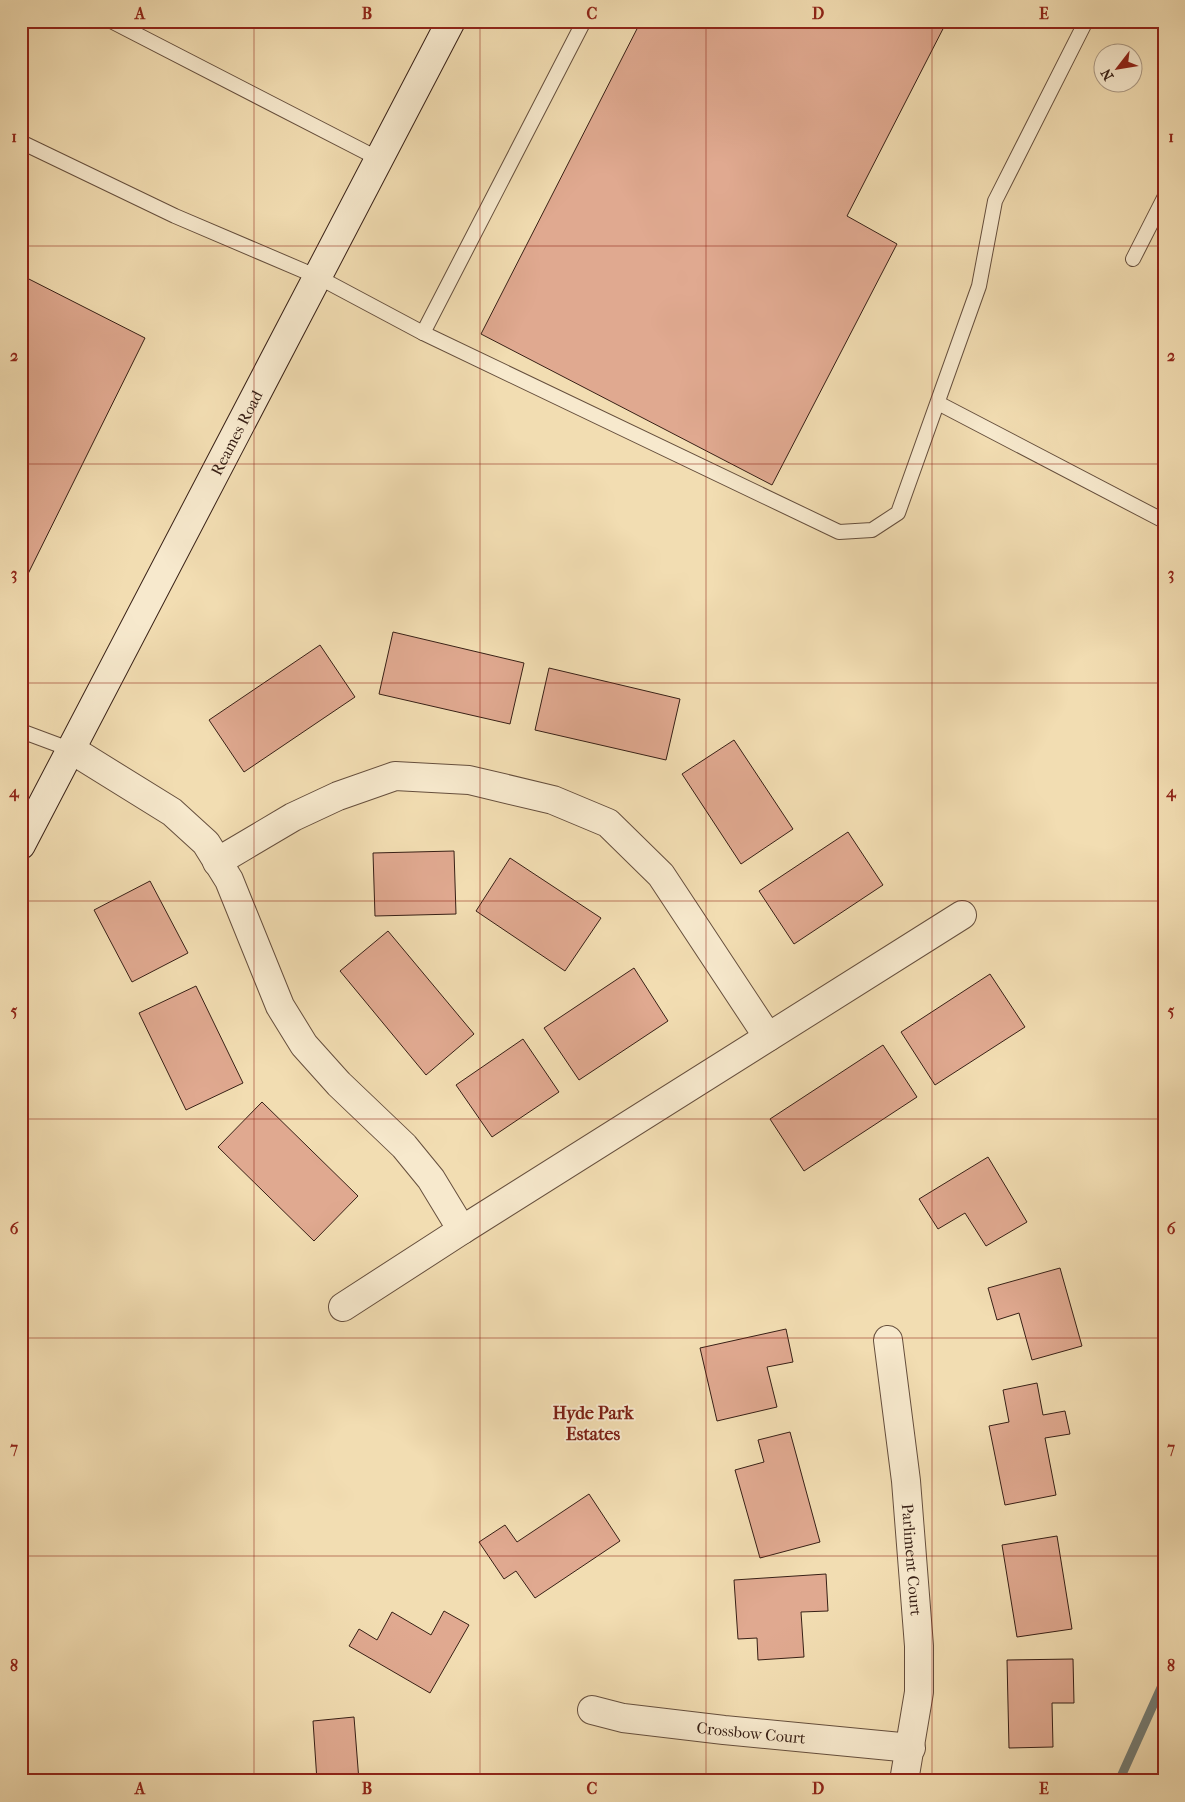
<svg xmlns="http://www.w3.org/2000/svg" width="1185" height="1802" font-family="'IM FELL French Canon',serif">
	<style>
		.lines { fill: none; stroke-linecap: round; stroke-linejoin: round }
		.stream { stroke: #747c74; stroke-width: 9 }
		.building { fill: #e0a990; stroke: #382016 }
		.service-casing { stroke: #664f3d; stroke-width: 16 }
		.minor-casing { stroke: #664f3d; stroke-width: 30 }
		.secondary-casing { stroke: #382016; stroke-width: 30 }
		.service { stroke: #f7e9cd; stroke-width: 14 }
		.minor { stroke: #f7e9cd; stroke-width: 28 }
		.secondary { stroke: #f7e9cd; stroke-width: 28 }
		.grid { fill: none; stroke: #8f2418; stroke-width: 1; stroke-opacity: 0.55 }
		.labels { text-anchor: middle; stroke-width: 4; stroke-linejoin: round; paint-order: stroke }
		.street-label { font-size: 16px; fill: #382016; stroke: #f7e9cd }
		.neighbourhood-label { font-size: 18px; font-weight: bold; fill: #7a1f14; stroke: #f7e9cd }
		.neatline { fill: none; stroke: #8f2418; stroke-width: 2 }
		.grid-label { font-size: 16px; text-anchor: middle; font-weight: bold; fill: #8f2418 }
	</style>
	<rect width="100%" height="100%" fill="#f2ddb2"/>
	<filter id="stains"><feTurbulence type="fractalNoise" baseFrequency=".004" numOctaves="4"/><feColorMatrix values="0 0 0 0 .2 0 0 0 0 .09 0 0 0 0 .02 0 0 0 .5 -.17"/></filter>
	<radialGradient id="worn" r=".72"><stop offset=".6" stop-color="#630" stop-opacity="0"/><stop offset="1" stop-color="#630" stop-opacity=".3"/></radialGradient>
	<g class="lines">
		<path class="stream" d="M1119 1781 1164 1681"/>
	</g>
	<g class="building">
		<path d="M641 21H947L847 216 897 244 772 485 481 334Z"/>
		<path d="M21 275 145 338 21 588Z"/>
		<path d="M393 632 524 663 510 724 379 694Z"/>
		<path d="M320 645 355 697 244 772 209 720Z"/>
		<path d="M549 668 680 699 666 760 535 730Z"/>
		<path d="M734 740 793 829 741 864 682 774Z"/>
		<path d="M848 832 883 885 794 944 759 891Z"/>
		<path d="M454 851 456 914 375 916 373 853Z"/>
		<path d="M510 858 601 918 565 971 476 911Z"/>
		<path d="M150 881 188 953 132 982 94 910Z"/>
		<path d="M388 931 474 1034 426 1075 340 971Z"/>
		<path d="M634 968 668 1021 579 1080 544 1028Z"/>
		<path d="M990 974 1025 1027 935 1085 901 1032Z"/>
		<path d="M196 986 243 1083 186 1110 139 1013Z"/>
		<path d="M523 1039 559 1092 492 1137 456 1085Z"/>
		<path d="M883 1045 917 1097 804 1171 770 1119Z"/>
		<path d="M262 1102 358 1196 314 1241 218 1147Z"/>
		<path d="M988 1157 1027 1222 986 1246 965 1213 938 1229 919 1199Z"/>
		<path d="M1060 1268 1082 1346 1032 1360 1019 1313 997 1320 988 1288Z"/>
		<path d="M786 1329 793 1362 767 1367 777 1407 717 1421 700 1348Z"/>
		<path d="M1037 1383 1043 1415 1065 1411 1070 1434 1045 1438 1056 1495 1005 1505 989 1426 1009 1422 1003 1390Z"/>
		<path d="M790 1432 820 1542 760 1558 735 1470 764 1462 758 1440Z"/>
		<path d="M589 1494 620 1541 535 1598 516 1571 504 1579 479 1542 505 1525 517 1542Z"/>
		<path d="M1057 1536 1072 1629 1017 1637 1002 1545Z"/>
		<path d="M826 1574 828 1611 801 1612 804 1657 758 1660 757 1638 738 1639 734 1580Z"/>
		<path d="M444 1611 469 1625 430 1693 349 1646 359 1629 377 1640 392 1612 431 1635Z"/>
		<path d="M1073 1659 1074 1703H1052L1053 1747 1009 1748 1007 1660Z"/>
		<path d="M354 1717 359 1781H317L313 1721Z"/>
	</g>
	<g class="lines">
		<defs>
			<g id="service">
				<path d="M111 21 379 159"/>
				<path d="M21 142 175 216 318 277 423 333 584 21"/>
				<path d="M1133 259 1164 198"/>
				<path d="M423 333 839 532 872 530 898 513 979 286 995 201 1086 21"/>
				<path d="M938 403 1164 521"/>
				<path d="M21 731 72 750"/>
			</g>
			<g id="minor">
				<path d="M72 750 172 812 206 843 229 880 280 1006 304 1045 339 1084 404 1146 431 1179 462 1230 962 915"/>
				<path d="M217 862 293 817 338 796 395 776 469 780 553 800 608 823 661 875 768 1037"/>
				<path d="M343 1307 462 1230"/>
				<path id="s1" d="M888 1340 906 1481 919 1646V1692L904 1781"/>
				<path id="s2" d="M592 1710 623 1718 724 1730 911 1748"/>
			</g>
			<g id="secondary">
				<path id="s3" d="M21 845 451 21"/>
			</g>
		</defs>
		<use href="#service" class="service-casing"/>
		<use href="#minor" class="minor-casing"/>
		<use href="#secondary" class="secondary-casing"/>
		<use href="#service" class="service"/>
		<use href="#minor" class="minor"/>
		<use href="#secondary" class="secondary"/>
	</g>
	<path class="grid" d="M254 21V1781M480 21V1781M706 21V1781M932 21V1781M21 246H1164M21 464H1164M21 683H1164M21 901H1164M21 1119H1164M21 1338H1164M21 1556H1164"/>
	<g class="labels">
		<g class="street-label">
			<text dy="6" stroke="none"><textPath href="#s3" startOffset="465">Reames Road</textPath></text>
			<text dy="6" stroke="none"><textPath href="#s1" startOffset="221">Parliment Court</textPath></text>
			<text dy="6" stroke="none"><textPath href="#s2" startOffset="161">Crossbow Court</textPath></text>
		</g>
		<g class="neighbourhood-label">
			<text x="593" y="1419">Hyde Park<tspan x="593" dy="21">Estates</tspan></text>
		</g>
	</g>
	<rect width="1185" height="1802" fill="none" stroke="#f2ddb2" stroke-width="55"/>
	<g transform="translate(1118 68) rotate(239)"><circle r="24" fill="#f7e9cd" stroke="#ab9984"/>
	<path d="M0-4L9 19L0 12L-9 19Z" fill="#8f2418"/>
	<text y="-8" font-size="14" font-weight="bold" text-anchor="middle" fill="#382016">N</text>
	</g>
	<rect x="28" y="28" width="1130" height="1746" class="neatline"/>
	<g class="grid-label">
		<text x="140" y="19">A</text>
		<text x="367" y="19">B</text>
		<text x="592" y="19">C</text>
		<text x="818" y="19">D</text>
		<text x="1044" y="19">E</text>
		<text x="14" y="142">1</text>
		<text x="1171" y="142">1</text>
		<text x="14" y="361">2</text>
		<text x="1171" y="361">2</text>
		<text x="14" y="579">3</text>
		<text x="1171" y="579">3</text>
		<text x="14" y="797">4</text>
		<text x="1171" y="797">4</text>
		<text x="14" y="1016">5</text>
		<text x="1171" y="1016">5</text>
		<text x="14" y="1234">6</text>
		<text x="1171" y="1234">6</text>
		<text x="14" y="1453">7</text>
		<text x="1171" y="1453">7</text>
		<text x="14" y="1671">8</text>
		<text x="1171" y="1671">8</text>
		<text x="140" y="1794">A</text>
		<text x="367" y="1794">B</text>
		<text x="592" y="1794">C</text>
		<text x="818" y="1794">D</text>
		<text x="1044" y="1794">E</text>
	</g>
	<rect width="100%" height="100%" filter="url(#stains)"/>
	<rect width="100%" height="100%" fill="url(#worn)"/>
</svg>
